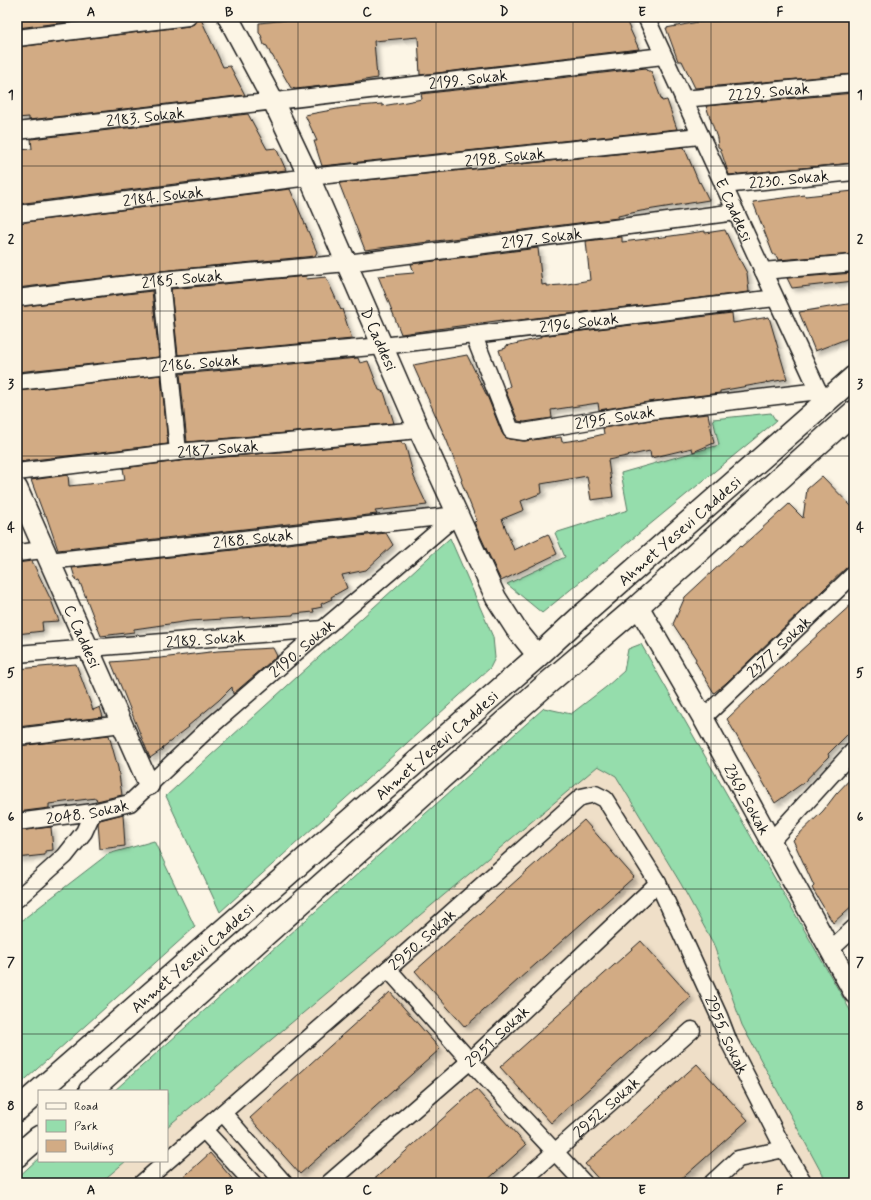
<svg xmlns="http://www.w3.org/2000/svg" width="871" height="1200" font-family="Mynerve,sans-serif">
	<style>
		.built { fill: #efdfc8 }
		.green { fill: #95ddac; stroke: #587c64 }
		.building { fill: #d2ab84; stroke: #1c1c1c; filter: url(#shadow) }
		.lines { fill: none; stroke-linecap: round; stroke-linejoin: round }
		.minor-casing { stroke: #1c1c1c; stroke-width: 19 }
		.tertiary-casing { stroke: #1c1c1c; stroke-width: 23 }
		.primary-casing { stroke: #1c1c1c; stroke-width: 25 }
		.minor { stroke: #fcf5e5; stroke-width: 16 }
		.tertiary { stroke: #fcf5e5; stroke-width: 20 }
		.primary { stroke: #fcf5e5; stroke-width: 22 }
		.grid { fill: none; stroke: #1c1c1c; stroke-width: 1; stroke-opacity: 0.55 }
		.labels { text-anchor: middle; stroke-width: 3; stroke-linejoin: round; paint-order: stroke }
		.street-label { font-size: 16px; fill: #1c1c1c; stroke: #fcf5e5 }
		.neatline { fill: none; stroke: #1c1c1c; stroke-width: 1.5 }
		.grid-label { font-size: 13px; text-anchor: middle; font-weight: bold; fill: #1c1c1c }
	</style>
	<defs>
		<filter id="shadow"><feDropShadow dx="3.5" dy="3.5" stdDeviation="2" flood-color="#0004"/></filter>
	</defs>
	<rect width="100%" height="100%" fill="#fcf5e5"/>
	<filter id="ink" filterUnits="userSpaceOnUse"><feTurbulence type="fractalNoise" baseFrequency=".025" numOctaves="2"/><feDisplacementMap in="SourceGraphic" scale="8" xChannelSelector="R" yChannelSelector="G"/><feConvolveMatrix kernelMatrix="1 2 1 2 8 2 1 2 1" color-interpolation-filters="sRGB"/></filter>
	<g filter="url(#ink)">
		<path class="built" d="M597 766 616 776 681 884 713 943 742 1025 821 1172 829 1183H100L126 1161H167V1127Z"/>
		<g class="green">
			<path d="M771 413 776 421 542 613 507 584 565 557 555 533 628 510 621 473 719 445 713 419Z"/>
			<path d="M450 538 493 637 495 658 490 668 220 912 166 796Z"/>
			<path d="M641 644 854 1017V1183H829L821 1172 742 1025 713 943 681 884 616 776 598 766 167 1127V1091H114L544 708 571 714 606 687 624 671 628 649Z"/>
			<path d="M154 841 195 927 17 1087V924L108 854Z"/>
			<path d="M39 1158V1161H126L100 1183H17V1178Z"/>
		</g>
		<g class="building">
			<path d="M17 17H110L17 28Z"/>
			<path d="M197 17H200L223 67 230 66 245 95 29 120V117L17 118V47L189 26 194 24Z"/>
			<path d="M316 17H585L586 23 625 18 639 49 420 75 418 37 374 41 377 78 347 83 296 89 291 88 272 55H271L267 46 264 45 261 35 259 33V23Z"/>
			<path d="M799 17H854V74L695 88 682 61H678L666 28 698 22 732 20V19L771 20Z"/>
			<path d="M646 68 648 71H651L662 101 667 100 677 129 322 166 314 141H317L305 115 348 107 382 104V106L406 102 422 99 421 94Z"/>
			<path d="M854 93V163L729 175 720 148 718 147 717 138 706 106Z"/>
			<path d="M248 114 267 149 276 148 286 170 17 204V150L32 149 31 139Z"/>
			<path d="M684 147 699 183 700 182 709 200 641 211 618 216V218L365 250 339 183Z"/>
			<path d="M290 189 317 252 315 256 160 271 17 288V223Z"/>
			<path d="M854 191V254L778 260 777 257 773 254 753 202 805 195V196Z"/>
			<path d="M725 230 739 260H740L747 273 749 292 503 322V320L401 334 389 303 378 276 414 273 411 264 538 248 542 285 547 284V286L562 285 590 280 586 241 622 237V242L671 236 705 231V233Z"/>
			<path d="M854 273V281L792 288 787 278Z"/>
			<path d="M307 276 306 279 326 277 341 310 342 309 352 339 178 355 171 289Z"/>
			<path d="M152 291 159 357 17 372V307Z"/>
			<path d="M854 303V336L815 351 799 312Z"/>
			<path d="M732 313 733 323 769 317 787 379 720 391V393L648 402 599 410 598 403 551 410 552 418 524 422 518 421 505 389 510 386 499 350 506 348V346L540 338V336Z"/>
			<path d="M467 355 488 398 502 433 505 437 509 439 525 441 555 437V438L561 437 562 442 583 439 604 434 603 428 651 420 708 414 714 443 693 452 692 448 651 458 650 451 608 460 613 497 591 500 587 476 541 484 542 493 521 501 524 510 502 519 514 550 548 534 557 554 501 581 474 522 477 521 461 481 462 480 447 441 413 365Z"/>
			<path d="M358 358 360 363 368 361 379 390 384 392 394 423 187 442 180 374Z"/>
			<path d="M161 375 168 444 17 462V391Z"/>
			<path d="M401 441 402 444H405L414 477 427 505 375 511 377 514 58 550 46 515H44L31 480 68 475 69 486 108 482 125 480 123 468 179 461Z"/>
			<path d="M822 476 854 509V565L847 567 726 683 714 693 695 661 696 659 673 624 685 597 740 546 741 547 789 504 803 518 807 489Z"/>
			<path d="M386 533 393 545 366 570 342 575 347 588 331 597 332 599 321 604 322 607 313 609 314 612 293 614V615L190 621 134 629V632L101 636 79 580 76 581 72 568Z"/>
			<path d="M32 561 51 600 59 621 42 622 43 631 17 634V563Z"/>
			<path d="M854 602V728L828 754 829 756 803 783 775 803 727 719 752 695Z"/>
			<path d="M273 648 277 656 233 694 232 687 219 700 188 726 189 727 162 748 163 749 150 758 111 662 161 658 218 651Z"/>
			<path d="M76 664 93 710 100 707 103 717 17 727V669Z"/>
			<path d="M109 735 118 768 122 795 97 801 96 798 49 804V808L17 812V746Z"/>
			<path d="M854 775V904L833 923 812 888 814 886 793 840 823 811 836 794Z"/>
			<path d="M123 814 125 846 100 849 98 823 100 820Z"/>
			<path d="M584 820 634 877 465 1027 415 971Z"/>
			<path d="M51 827 53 850 45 851V855L17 858V831Z"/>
			<path d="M641 941 691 997 551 1123 500 1067Z"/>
			<path d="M390 992 440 1049 300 1174 250 1118Z"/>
			<path d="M697 1064 748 1120 677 1183H602L585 1164Z"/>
			<path d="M476 1089 526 1145 484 1183H370Z"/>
			<path d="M210 1153 236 1183H177Z"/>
		</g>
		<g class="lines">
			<defs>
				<g id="minor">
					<path id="s1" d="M646 17 824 403"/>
					<path d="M17 38 188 17"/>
					<path id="s2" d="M683 99 854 83"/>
					<path id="s3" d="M17 131 663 56"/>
					<path id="s4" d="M723 185 854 172"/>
					<path id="s5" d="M17 214 309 177 700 136"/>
					<path d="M763 271 854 263"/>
					<path d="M161 280 178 452"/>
					<path id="s6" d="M17 298 161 280 347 263 736 212"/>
					<path id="s7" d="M474 336 511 430 524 432 650 411 819 391"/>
					<path id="s8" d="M17 382 169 365 383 346 775 298"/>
					<path id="s9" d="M17 472 178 452 419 430"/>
					<path d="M17 553 44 550"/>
					<path id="s10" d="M49 561 457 515"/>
					<path id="s11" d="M17 654 323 629"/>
					<path id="s12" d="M703 718 854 574"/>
					<path d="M17 737 122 724"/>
					<path id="s13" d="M17 822 93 812 130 803 210 727 323 629 457 515"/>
					<path d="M771 841 854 750"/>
					<path d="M17 899 65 856 84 832 93 812"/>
					<path d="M830 950 854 928"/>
					<path d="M388 969 470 1061 584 1183"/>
					<path d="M223 1113 284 1183"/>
					<path d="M203 1129 253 1183"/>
					<path id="s14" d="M142 1183 388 969 581 797 595 794 605 799 658 883 719 1016 729 1042 784 1149 804 1183"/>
					<path id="s15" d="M329 1183 470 1061 658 883"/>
					<path id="s16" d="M520 1183 692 1030"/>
					<path d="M712 1183 738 1159 784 1149"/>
				</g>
				<g id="tertiary">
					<path id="s17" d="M228 17 273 101 309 177 419 430 496 598 516 629 538 656"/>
					<path id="s18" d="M17 488 149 785"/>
					<path id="s19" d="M638 606 703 718 854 993"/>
				</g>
				<g id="primary">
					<path d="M90 1091 541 689 638 606 854 412"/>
					<path id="s20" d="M17 1110 538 656 578 619 854 377"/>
					<path d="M17 1156 39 1137"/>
				</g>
			</defs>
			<use href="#minor" class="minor-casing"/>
			<use href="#tertiary" class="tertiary-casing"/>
			<use href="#primary" class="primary-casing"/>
			<use href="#minor" class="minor"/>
			<use href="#tertiary" class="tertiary"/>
			<use href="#primary" class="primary"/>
		</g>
	</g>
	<path class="grid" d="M160 17V1091M298 17V1183M436 17V1183M573 17V1183M711 17V1183M17 166H854M17 311H854M17 456H854M17 600H854M17 744H854M17 889H854M17 1034H854M160 1161V1183"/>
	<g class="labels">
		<g class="street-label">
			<text dy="6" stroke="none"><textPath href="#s3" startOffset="454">2199. Sokak</textPath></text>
			<text dy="6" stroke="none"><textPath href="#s2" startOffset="86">2229. Sokak</textPath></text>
			<text dy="6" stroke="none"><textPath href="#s3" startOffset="129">2183. Sokak</textPath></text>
			<text dy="6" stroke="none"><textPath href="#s5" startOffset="491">2198. Sokak</textPath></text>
			<text dy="6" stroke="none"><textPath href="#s4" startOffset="66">2230. Sokak</textPath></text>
			<text dy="6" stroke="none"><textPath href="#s5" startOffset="147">2184. Sokak</textPath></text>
			<text dy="6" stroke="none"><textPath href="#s1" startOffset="212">E Caddesi</textPath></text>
			<text dy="6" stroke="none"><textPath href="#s6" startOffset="528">2197. Sokak</textPath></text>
			<text dy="6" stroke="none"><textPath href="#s6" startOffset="166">2185. Sokak</textPath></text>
			<text dy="6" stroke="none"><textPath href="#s8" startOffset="565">2196. Sokak</textPath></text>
			<text dy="6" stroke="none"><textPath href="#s17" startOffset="356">D Caddesi</textPath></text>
			<text dy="6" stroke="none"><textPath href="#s8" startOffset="184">2186. Sokak</textPath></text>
			<text dy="6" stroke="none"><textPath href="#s7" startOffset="206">2195. Sokak</textPath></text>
			<text dy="6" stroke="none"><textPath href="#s9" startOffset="202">2187. Sokak</textPath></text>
			<text dy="6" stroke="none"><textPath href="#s20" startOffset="880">Ahmet Yesevi Caddesi</textPath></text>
			<text dy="6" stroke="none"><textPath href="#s10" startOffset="205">2188. Sokak</textPath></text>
			<text dy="6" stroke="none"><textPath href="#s18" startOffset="162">C Caddesi</textPath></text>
			<text dy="6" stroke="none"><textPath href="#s11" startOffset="189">2189. Sokak</textPath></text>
			<text dy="6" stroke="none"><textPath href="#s12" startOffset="104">2377. Sokak</textPath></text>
			<text dy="6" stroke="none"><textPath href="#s13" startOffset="346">2190. Sokak</textPath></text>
			<text dy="6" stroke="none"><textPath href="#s20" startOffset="556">Ahmet Yesevi Caddesi</textPath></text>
			<text dy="6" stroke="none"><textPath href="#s19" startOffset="222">2369. Sokak</textPath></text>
			<text dy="6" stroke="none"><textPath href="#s13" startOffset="71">2048. Sokak</textPath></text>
			<text dy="6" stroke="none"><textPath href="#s14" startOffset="371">2950. Sokak</textPath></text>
			<text dy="6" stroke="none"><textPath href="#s20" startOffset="232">Ahmet Yesevi Caddesi</textPath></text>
			<text dy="6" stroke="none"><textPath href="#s14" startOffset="876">2955. Sokak</textPath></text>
			<text dy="6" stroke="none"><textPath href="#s15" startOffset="223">2951. Sokak</textPath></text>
			<text dy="6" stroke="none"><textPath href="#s16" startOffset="115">2952. Sokak</textPath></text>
		</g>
	</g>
	<rect width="871" height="1200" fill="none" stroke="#fcf5e5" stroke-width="44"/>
	<rect x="38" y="1090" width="130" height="72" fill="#fcf5e5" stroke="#a29e95"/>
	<rect x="46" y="1103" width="20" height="6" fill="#fcf5e5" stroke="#a29e95"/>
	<text x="74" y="1110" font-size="12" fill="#1c1c1c">Road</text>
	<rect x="46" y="1120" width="20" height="12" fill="#95ddac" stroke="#a29e95"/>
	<text x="74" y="1130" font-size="12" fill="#1c1c1c">Park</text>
	<rect x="46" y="1140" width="20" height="12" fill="#d2ab84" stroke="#a29e95"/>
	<text x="74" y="1150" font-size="12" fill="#1c1c1c">Building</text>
	<rect x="22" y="22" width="827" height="1156" class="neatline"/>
	<g class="grid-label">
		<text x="91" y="16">A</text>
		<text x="229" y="16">B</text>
		<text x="367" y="16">C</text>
		<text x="504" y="16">D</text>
		<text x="642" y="16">E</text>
		<text x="780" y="16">F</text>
		<text x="11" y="99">1</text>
		<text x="860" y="99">1</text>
		<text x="11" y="243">2</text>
		<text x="860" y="243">2</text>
		<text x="11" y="388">3</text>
		<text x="860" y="388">3</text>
		<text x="11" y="532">4</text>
		<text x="860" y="532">4</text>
		<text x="11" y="677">5</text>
		<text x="860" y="677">5</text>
		<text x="11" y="821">6</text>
		<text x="860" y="821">6</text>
		<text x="11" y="966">7</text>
		<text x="860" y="966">7</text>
		<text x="11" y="1110">8</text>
		<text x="860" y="1110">8</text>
		<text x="91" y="1194">A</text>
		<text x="229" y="1194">B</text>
		<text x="367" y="1194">C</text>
		<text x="504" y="1194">D</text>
		<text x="642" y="1194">E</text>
		<text x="780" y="1194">F</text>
	</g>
</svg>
